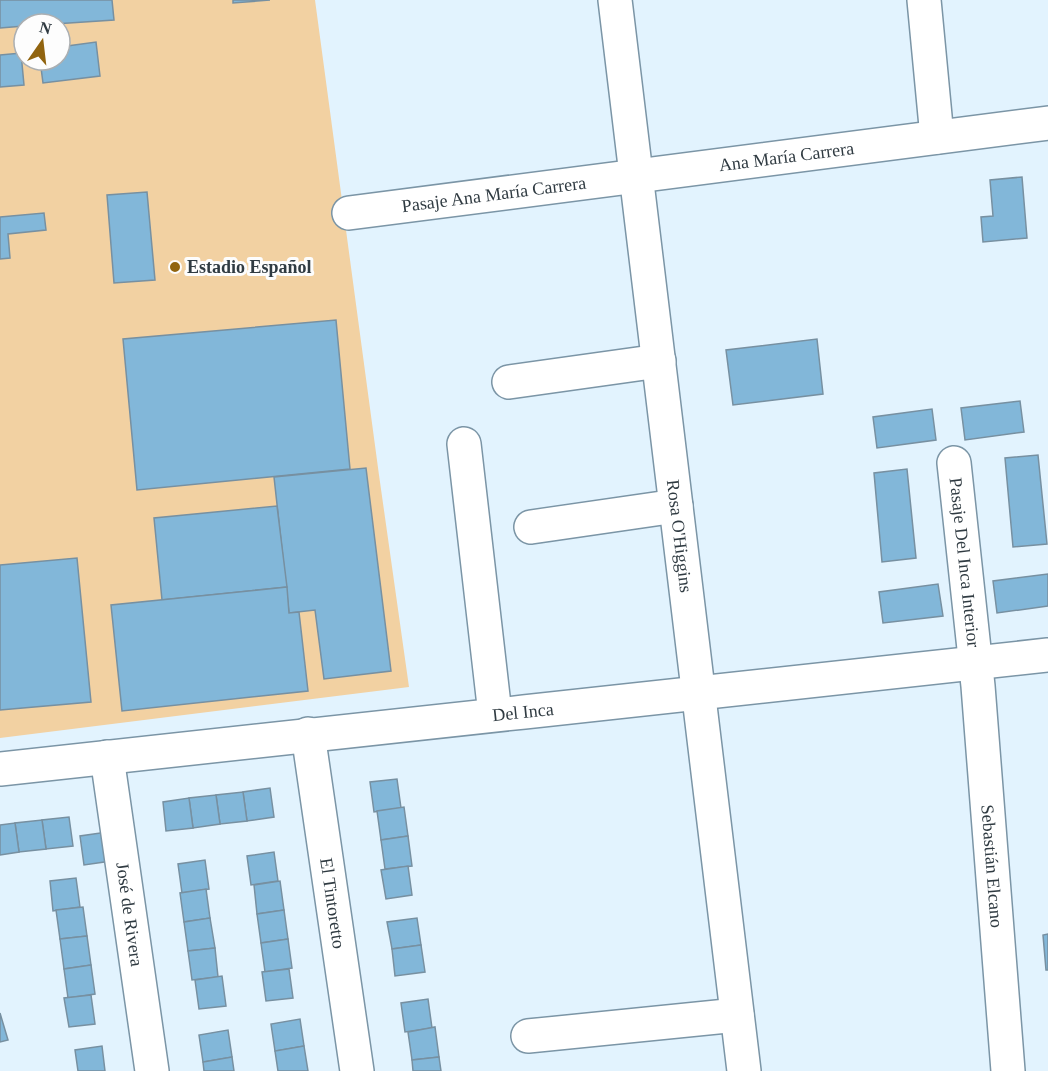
<svg xmlns="http://www.w3.org/2000/svg" width="1048" height="1071" font-family="'Times New Roman',serif">
	<style>
		.green { fill: #f2d1a2; fill-rule: evenodd }
		.building { fill: #82b7d9; stroke: #7790a1; stroke-width: 1.5 }
		.lines { fill: none; stroke-linecap: round; stroke-linejoin: round }
		.minor-casing { stroke: #7b95a6; stroke-width: 36 }
		.minor { stroke: #fff; stroke-width: 33 }
		.poi-dot { fill: #91640f; stroke: #fdfdfd; stroke-width: 2 }
		.labels { text-anchor: middle; stroke-width: 6; stroke-linejoin: round; paint-order: stroke }
		.street-label { font-size: 18px; fill: #303b42; stroke: #fdfdfd }
		.poi-label { font-size: 18px; font-weight: bold; fill: #303b42; stroke: #fdfdfd; text-anchor: start }
	</style>
	<rect width="100%" height="100%" fill="#e2f3fe"/>
	<path class="green" d="M0 0H315L379 475 409 687 0 738ZM24 24H60V60H24Z"/>
	<g class="building">
		<path d="M0 0H112L114 20 54 24H24V26L0 28Z"/>
		<path d="M233 0H270L233 3Z"/>
		<path d="M96 42 100 76 43 83 40 60H60V47Z"/>
		<path d="M21 53 24 85 0 87V55Z"/>
		<path d="M1022 177 1027 238 983 242 981 217 993 216 990 180Z"/>
		<path d="M147 192 155 280 114 283 107 195Z"/>
		<path d="M44 213 46 230 8 234 10 258 0 259V217Z"/>
		<path d="M336 320 350 469 137 490 123 339Z"/>
		<path d="M817 339 823 394 733 405 726 350Z"/>
		<path d="M1020 401 1024 432 965 440 961 408Z"/>
		<path d="M932 409 936 440 877 448 873 417Z"/>
		<path d="M1038 455 1047 544 1013 547 1005 458Z"/>
		<path d="M366 468 391 671 324 679 315 610 289 613 274 477Z"/>
		<path d="M907 469 916 558 882 562 874 473Z"/>
		<path d="M277 506 287 587 162 600 154 518Z"/>
		<path d="M77 558 91 702 0 710V565Z"/>
		<path d="M1048 574V606L997 613 993 581Z"/>
		<path d="M938 584 943 616 883 623 879 592Z"/>
		<path d="M287 587 289 613 299 612 308 691 122 711 111 605Z"/>
		<path d="M397 779 401 808 374 812 370 782Z"/>
		<path d="M270 788 274 817 247 821 243 792Z"/>
		<path d="M243 792 247 821 220 824 216 795Z"/>
		<path d="M216 795 220 824 193 828 189 798Z"/>
		<path d="M189 798 193 828 166 831 163 802Z"/>
		<path d="M404 807 408 836 381 840 377 811Z"/>
		<path d="M69 817 73 846 46 849 42 820Z"/>
		<path d="M42 820 46 849 19 852 15 823Z"/>
		<path d="M15 823 19 852 0 855V825Z"/>
		<path d="M107 832 111 861 84 865 80 836Z"/>
		<path d="M408 836 412 866 385 869 381 840Z"/>
		<path d="M274 852 278 881 251 885 247 856Z"/>
		<path d="M205 860 209 889 182 893 178 864Z"/>
		<path d="M408 866 412 895 386 899 381 870Z"/>
		<path d="M76 878 80 907 53 911 50 881Z"/>
		<path d="M280 881 284 910 257 914 254 885Z"/>
		<path d="M206 889 210 918 184 922 180 893Z"/>
		<path d="M83 907 87 936 60 939 56 910Z"/>
		<path d="M284 910 288 939 261 943 257 914Z"/>
		<path d="M210 918 215 948 188 951 184 922Z"/>
		<path d="M417 918 421 945 392 949 387 922Z"/>
		<path d="M1048 934V970H1046L1043 935Z"/>
		<path d="M87 936 91 965 64 969 60 939Z"/>
		<path d="M288 939 292 968 265 972 261 943Z"/>
		<path d="M421 945 425 972 395 976 392 949Z"/>
		<path d="M215 948 218 977 192 980 188 951Z"/>
		<path d="M91 965 95 994 68 998 64 969Z"/>
		<path d="M289 969 293 998 266 1001 262 972Z"/>
		<path d="M222 976 226 1006 199 1009 195 980Z"/>
		<path d="M91 995 95 1024 69 1027 64 998Z"/>
		<path d="M428 999 432 1028 405 1032 401 1003Z"/>
		<path d="M0 1013 8 1040 0 1042Z"/>
		<path d="M300 1019 304 1046 275 1051 271 1024Z"/>
		<path d="M435 1027 439 1057 412 1060 408 1032Z"/>
		<path d="M228 1030 232 1057 203 1062 199 1035Z"/>
		<path d="M102 1046 105 1071H78L75 1050Z"/>
		<path d="M304 1046 308 1071H278L275 1051Z"/>
		<path d="M232 1057 234 1071H204L203 1062Z"/>
		<path d="M439 1057 441 1071H413L412 1060Z"/>
	</g>
	<g class="lines">
		<defs>
			<g id="minor">
				<path id="s1" d="M615 0 744 1071"/>
				<path d="M924 0 937 137"/>
				<path id="s2" d="M349 213 1048 123"/>
				<path d="M509 382 659 361"/>
				<path d="M464 444 495 714"/>
				<path id="s3" d="M954 463 978 686 1008 1071"/>
				<path d="M531 527 676 506"/>
				<path id="s4" d="M308 734 357 1071"/>
				<path id="s5" d="M107 757 152 1071"/>
				<path id="s6" d="M0 769C349 730 699 694 1048 655"/>
				<path d="M528 1036 737 1015"/>
			</g>
		</defs>
		<use href="#minor" class="minor-casing"/>
		<use href="#minor" class="minor"/>
	</g>
	<circle class="poi-dot" cx="175" cy="267" r="6"/>
	<g class="labels">
		<g class="street-label">
			<text dy="6" stroke="none"><textPath href="#s2" startOffset="441">Ana María Carrera</textPath></text>
			<text dy="6" stroke="none"><textPath href="#s2" startOffset="146">Pasaje Ana María Carrera</textPath></text>
			<text dy="6" stroke="none"><textPath href="#s1" startOffset="540">Rosa O'Higgins</textPath></text>
			<text dy="6" stroke="none"><textPath href="#s3" startOffset="100">Pasaje Del Inca Interior</textPath></text>
			<text dy="6" stroke="none"><textPath href="#s6" startOffset="526">Del Inca</textPath></text>
			<text dy="6" stroke="none"><textPath href="#s3" startOffset="405">Sebastián Elcano</textPath></text>
			<text dy="6" stroke="none"><textPath href="#s4" startOffset="171">El Tintoretto</textPath></text>
			<text dy="6" stroke="none"><textPath href="#s5" startOffset="159">José de Rivera</textPath></text>
		</g>
		<g class="poi-label">
			<text x="187" y="273">Estadio Español</text>
		</g>
	</g>
	<g transform="translate(42 42) rotate(14)"><circle r="28" fill="#fdfdfd" stroke="#abafb2" stroke-width="1.5"/>
	<path d="M0-4.5L10 22L0 15L-10 22Z" fill="#91640f"/>
	<text y="-9" font-size="16" font-weight="bold" text-anchor="middle" fill="#303b42">N</text>
	</g>
</svg>
